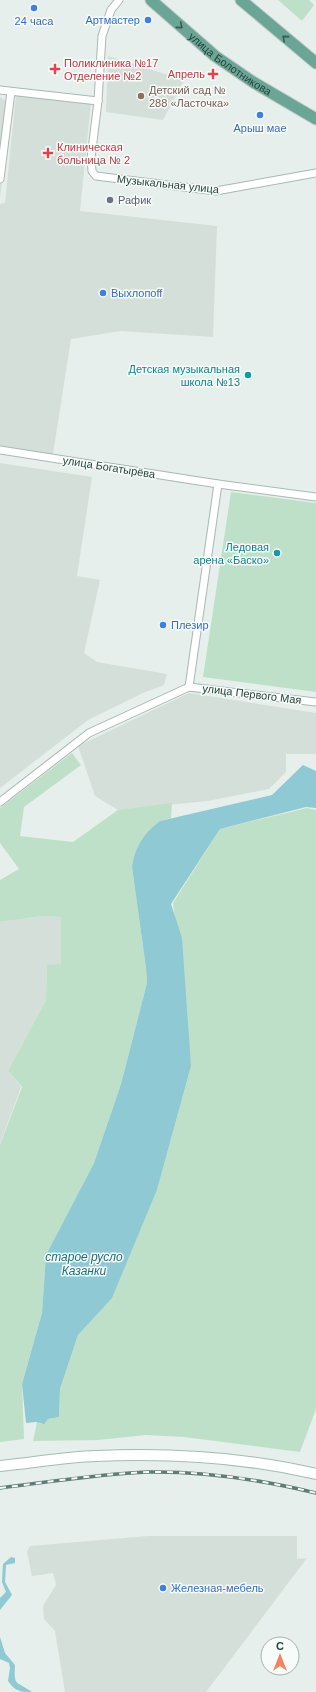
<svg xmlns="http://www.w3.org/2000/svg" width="316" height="1692" font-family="Arial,sans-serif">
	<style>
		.built { fill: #d4dfda }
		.green { fill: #bfe0c8 }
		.water { fill: #8ec9d4 }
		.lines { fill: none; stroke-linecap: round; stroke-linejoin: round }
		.minor-casing { stroke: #a8b8b2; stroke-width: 9 }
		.secondary-casing { stroke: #a4bbb3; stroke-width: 12 }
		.primary-casing { stroke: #c2cac8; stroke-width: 13 }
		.minor { stroke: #fff; stroke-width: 7 }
		.secondary { stroke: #fff; stroke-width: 10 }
		.primary { stroke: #6aa596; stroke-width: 11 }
		.rail-casing { stroke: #5f7d75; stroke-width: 3.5 }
		.rail { stroke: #f7fbf9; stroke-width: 2; stroke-dasharray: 6; stroke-linecap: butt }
		.oneway { stroke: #365b51 }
		.shop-dot { fill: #3f7fe0; stroke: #f7fbf9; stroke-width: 1.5 }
		.health-dot { fill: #e0444e; stroke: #f7fbf9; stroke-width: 1.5 }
		.education-dot { fill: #8d6e63; stroke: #f7fbf9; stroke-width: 1.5 }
		.worship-dot { fill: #6b7280; stroke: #f7fbf9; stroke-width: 1.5 }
		.culture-dot { fill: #0f9aa8; stroke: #f7fbf9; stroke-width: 1.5 }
		.labels { text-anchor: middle; stroke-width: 3; stroke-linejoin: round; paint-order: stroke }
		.shop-label { font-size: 11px; fill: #366cbe; stroke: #f7fbf9; text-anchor: start }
		.health-label { font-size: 11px; fill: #be3a42; stroke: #f7fbf9; text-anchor: start }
		.street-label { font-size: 11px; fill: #24423a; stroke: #f7fbf9 }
		.education-label { font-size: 11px; fill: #785e54; stroke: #f7fbf9; text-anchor: start }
		.worship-label { font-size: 11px; fill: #5b616d; stroke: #f7fbf9; text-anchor: start }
		.culture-label { font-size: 11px; fill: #0d838f; stroke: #f7fbf9; text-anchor: end }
		.water-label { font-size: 12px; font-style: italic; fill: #1c6f80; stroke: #f7fbf9 }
	</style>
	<rect width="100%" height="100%" fill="#e6efeb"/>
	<g class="built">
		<path d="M108 56 184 80 163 120 106 112Z"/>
		<path d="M16 95 91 103 80 211 217 226 213 337 120 331 71 339 53 454 0 446V204L5 203Z"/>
		<path d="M0 97 12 105 0 197Z"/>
		<path d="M0 463 92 477 77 576 100 580 84 653 97 662 167 674 164 685 143 693 88 720 0 788Z"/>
		<path d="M189 693 316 713V754H286V772L269 789 208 801 118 810 95 796 78 746Z"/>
		<path d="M42 916 61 917V965H47L46 1000 8 1071 21 1087 0 1144V922Z"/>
		<path d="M148 1536H297V1559L307 1558 206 1692H65L55 1631 44 1619 43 1606 56 1585 53 1573 32 1576 27 1552 30 1546Z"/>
	</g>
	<g class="green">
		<path d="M278 0H309L314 5 302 21Z"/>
		<path d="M231 492 316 503V692L203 677Z"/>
		<path d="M72 753 81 765 24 807 20 836 73 842 118 810 172 803 171 818 160 821 132 867 146 968 147 983 121 1084 94 1163 46 1255 42 1313 22 1384 24 1439 0 1442V1145L22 1087 8 1071 46 1000 47 965 61 964V917L42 916 0 922V880L19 869 0 843V808Z"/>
		<path d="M307 808 316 810V1409L300 1452 184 1437 146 1435 98 1440 33 1441 37 1422 41 1424 48 1419 59 1417 60 1389 78 1335 112 1297 157 1190 191 1066 173 903 220 829Z"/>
	</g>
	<g class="water">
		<path d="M303 765 316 771V808L306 807 220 829 171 904 182 938 191 1066 157 1190 112 1298 78 1335 60 1389 59 1417 48 1419 44 1424 36 1422 26 1423 22 1384 42 1313 46 1255 94 1163 121 1084 147 983 146 968 132 867C135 847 143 834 160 821L272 795Z"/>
		<path d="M11 1557 15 1558V1563L6 1565 5 1582 12 1595 0 1610V1598L6 1592 2 1582 3 1564Z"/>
		<path d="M0 1637 5 1653 15 1665C14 1687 15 1680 32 1692 20 1692 15 1691 8 1681L10 1668 9 1663 0 1659Z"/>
	</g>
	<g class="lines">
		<defs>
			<g id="minor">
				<path d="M119 0 111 10 102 36 98 101 91 158 92 171 96 176 216 191 316 173"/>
				<path d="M0 90 98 101"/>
				<path d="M0 179 11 92"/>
				<path d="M0 450 218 484 316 497"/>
				<path d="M189 687 218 484"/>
				<path d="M189 687 316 702"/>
				<path d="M0 802 89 733 189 687"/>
			</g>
			<path id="secondary" d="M0 1466C32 1463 64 1457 96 1456 170 1453 244 1457 316 1474"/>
			<g id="primary">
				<path id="s1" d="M151 0 215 56 253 82 316 119"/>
				<path d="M241 0 316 63"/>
			</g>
		</defs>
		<use href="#minor" class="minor-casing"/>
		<use href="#secondary" class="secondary-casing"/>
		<use href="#primary" class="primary-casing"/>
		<use href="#minor" class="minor"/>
		<use href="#secondary" class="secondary"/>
		<use href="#primary" class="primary"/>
		<defs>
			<path id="rail" d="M0 1488C49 1482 98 1474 148 1472 204 1471 262 1480 316 1493"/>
		</defs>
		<use href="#rail" class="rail-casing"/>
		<use href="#rail" class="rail"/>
	</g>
	<defs><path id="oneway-chevron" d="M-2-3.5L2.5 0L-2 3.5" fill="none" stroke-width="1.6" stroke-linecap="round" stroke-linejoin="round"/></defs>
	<g class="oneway">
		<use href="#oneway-chevron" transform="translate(180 26) rotate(41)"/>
		<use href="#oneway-chevron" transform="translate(285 38) rotate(-139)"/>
	</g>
	<g class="shop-dot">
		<circle cx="34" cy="8" r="4"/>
		<circle cx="148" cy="20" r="4"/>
		<circle cx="260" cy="115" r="4"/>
		<circle cx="103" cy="293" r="4"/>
		<circle cx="163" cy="625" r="4"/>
		<circle cx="163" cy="1588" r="4"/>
	</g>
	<g class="health-dot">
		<path d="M53 63h4v4h4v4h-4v4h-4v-4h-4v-4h4z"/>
		<path d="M211 68h4v4h4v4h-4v4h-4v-4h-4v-4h4z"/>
		<path d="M46 147h4v4h4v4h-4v4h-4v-4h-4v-4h4z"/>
	</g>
	<circle class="education-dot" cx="141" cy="96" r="4"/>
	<circle class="worship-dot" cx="110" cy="200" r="4"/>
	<g class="culture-dot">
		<circle cx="248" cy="375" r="4"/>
		<circle cx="277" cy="553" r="4"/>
	</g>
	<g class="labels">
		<g class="shop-label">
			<text x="140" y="24" text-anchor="end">Артмастер</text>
			<text x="34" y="25" text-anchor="middle">24 часа</text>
			<text x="260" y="132" text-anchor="middle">Арыш мае</text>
			<text x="111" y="297">Выхлопoff</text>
			<text x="171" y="629">Плезир</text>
			<text x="171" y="1592">Железная-мебель</text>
		</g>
		<g class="health-label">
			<text x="64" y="67">Поликлиника №17<tspan x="64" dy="13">Отделение №2</tspan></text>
			<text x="205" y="78" text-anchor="end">Апрель</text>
			<text x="57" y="151">Клиническая<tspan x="57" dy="13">больница № 2</tspan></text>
		</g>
		<g class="street-label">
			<text dy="4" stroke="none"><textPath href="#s1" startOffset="102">улица Болотникова</textPath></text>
			<text transform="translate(168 184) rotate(6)" y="4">Музыкальная улица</text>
			<text transform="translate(109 467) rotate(9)" y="4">улица Богатырёва</text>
			<text transform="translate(252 694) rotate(7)" y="4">улица Первого Мая</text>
		</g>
		<g class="education-label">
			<text x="149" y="94">Детский сад №<tspan x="149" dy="13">288 «Ласточка»</tspan></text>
		</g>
		<g class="worship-label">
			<text x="118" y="204">Рафик</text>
		</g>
		<g class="culture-label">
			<text x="240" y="373">Детская музыкальная<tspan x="240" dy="13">школа №13</tspan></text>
			<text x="269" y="551">Ледовая<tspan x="269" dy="13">арена «Баско»</tspan></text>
		</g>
		<g class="water-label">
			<text x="84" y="1261">старое русло<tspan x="84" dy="14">Казанки</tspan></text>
		</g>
	</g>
	<g transform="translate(280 1656)"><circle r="19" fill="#f7fbf9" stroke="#a3b1ad"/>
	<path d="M0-3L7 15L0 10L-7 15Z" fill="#f4845f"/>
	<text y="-6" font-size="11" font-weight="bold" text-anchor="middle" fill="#24423a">С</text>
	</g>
</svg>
